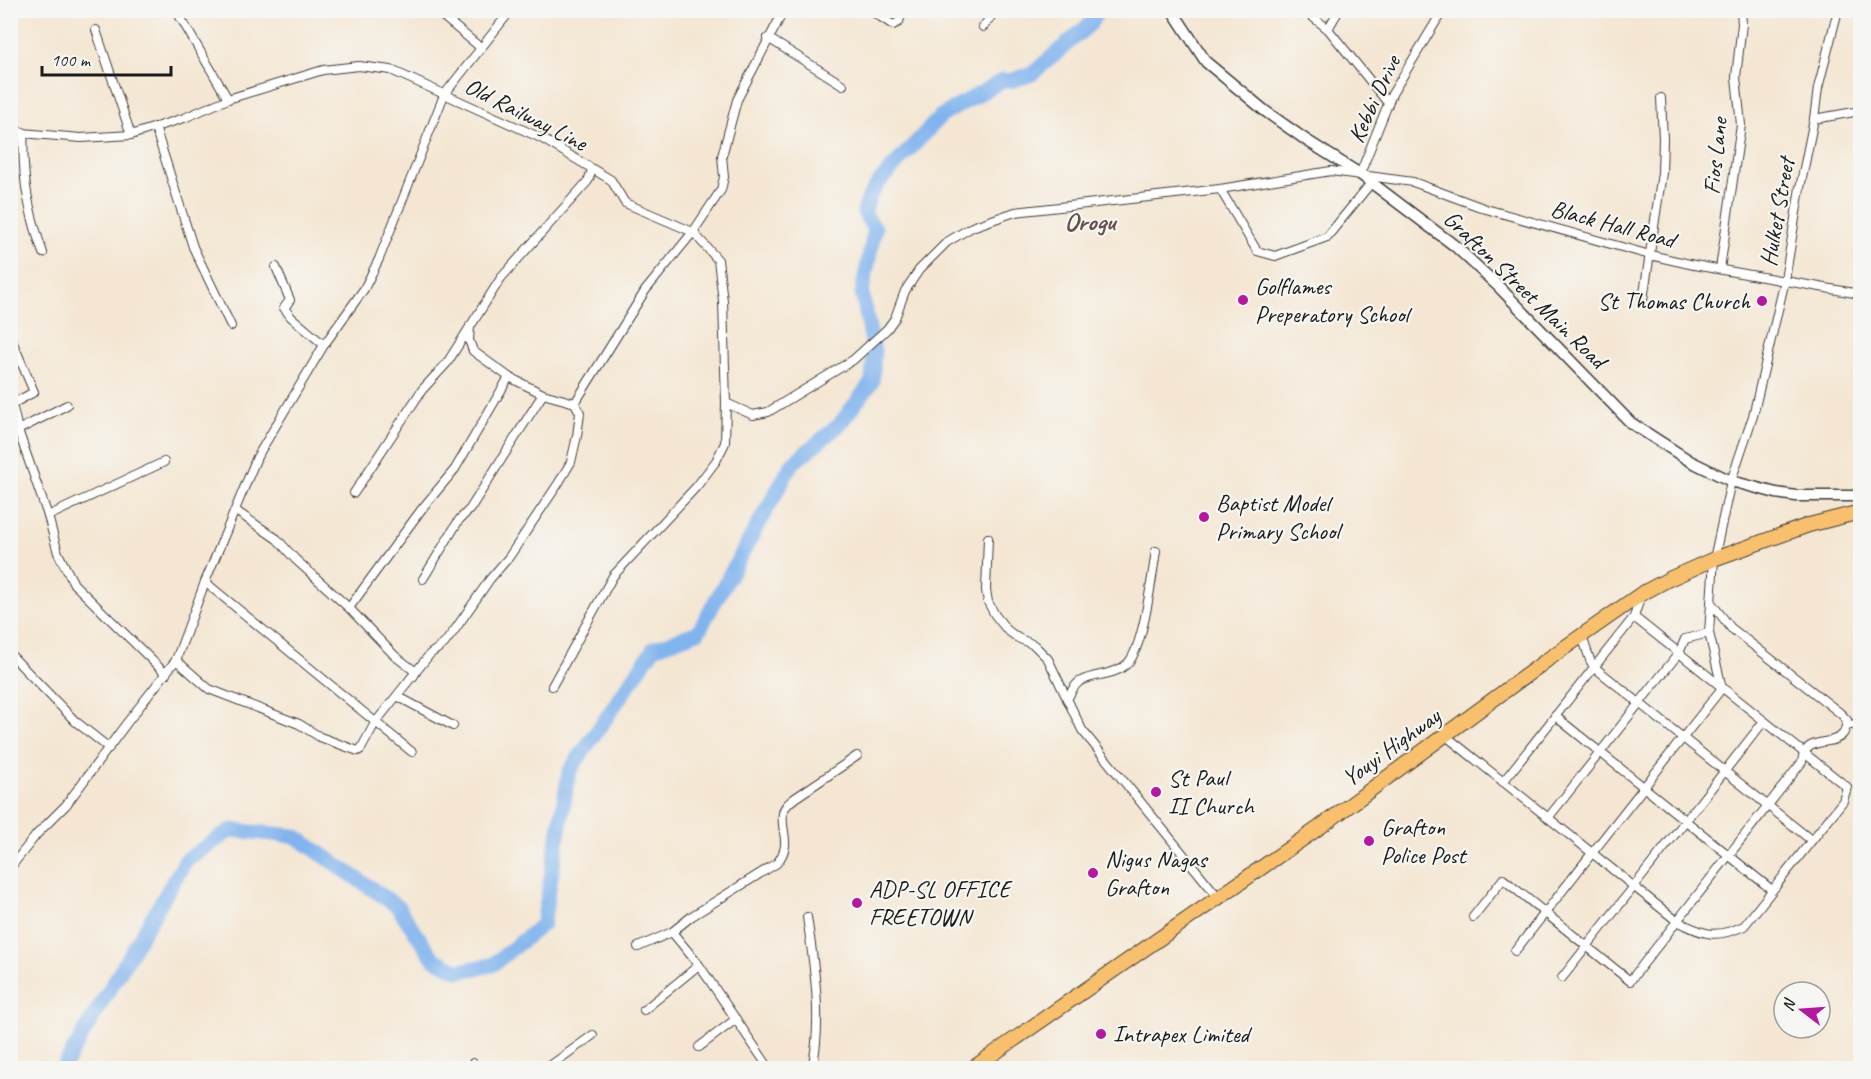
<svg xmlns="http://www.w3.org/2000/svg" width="1871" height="1079" font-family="Caveat,sans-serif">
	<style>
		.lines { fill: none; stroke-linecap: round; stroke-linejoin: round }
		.river { stroke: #81b4ee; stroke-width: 15 }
		.minor-casing { stroke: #3c3a37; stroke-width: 10 }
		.tertiary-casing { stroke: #3c3a37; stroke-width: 13 }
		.primary-casing { stroke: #3c3a37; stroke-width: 16 }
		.minor { stroke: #fff; stroke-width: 8 }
		.tertiary { stroke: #fff; stroke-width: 10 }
		.primary { stroke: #f8bf6c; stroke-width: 14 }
		.poi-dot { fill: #b5179e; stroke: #f6f6f2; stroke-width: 2 }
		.labels { text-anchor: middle; stroke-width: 4.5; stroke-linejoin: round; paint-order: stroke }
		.street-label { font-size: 24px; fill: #1c1c1c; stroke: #f6f6f2 }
		.poi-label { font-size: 24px; fill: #1c1c1c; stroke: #f6f6f2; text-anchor: start }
		.neighbourhood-label { font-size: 26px; font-weight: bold; fill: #684f4c; stroke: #f6f6f2 }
	</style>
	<rect width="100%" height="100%" fill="#f6f6f2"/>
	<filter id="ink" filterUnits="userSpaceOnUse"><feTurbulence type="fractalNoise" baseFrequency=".0167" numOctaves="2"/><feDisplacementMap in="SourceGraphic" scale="12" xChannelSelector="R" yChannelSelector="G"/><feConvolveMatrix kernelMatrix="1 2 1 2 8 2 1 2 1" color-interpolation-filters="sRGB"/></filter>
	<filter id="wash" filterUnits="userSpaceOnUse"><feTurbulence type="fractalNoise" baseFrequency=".008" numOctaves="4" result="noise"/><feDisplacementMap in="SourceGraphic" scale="24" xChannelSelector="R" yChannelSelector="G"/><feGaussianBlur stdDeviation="1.35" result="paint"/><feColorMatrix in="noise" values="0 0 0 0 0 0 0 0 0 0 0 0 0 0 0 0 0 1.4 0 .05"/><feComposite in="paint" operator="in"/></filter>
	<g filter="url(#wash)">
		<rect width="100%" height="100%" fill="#f4e6d2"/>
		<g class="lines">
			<path class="river" d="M63 1068 186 860 231 830 295 836 397 906 434 959 459 971 492 965 543 924 569 772 654 648 698 632 792 464 839 425 872 382 874 352 862 293 875 228 869 221 864 212 870 195 880 181 941 116 1003 80 1010 81 1032 74 1090 24 1098 10"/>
		</g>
	</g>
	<g filter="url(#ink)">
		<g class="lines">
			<defs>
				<g id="minor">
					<path d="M176 10 228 99"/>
					<path d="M435 10 481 48"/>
					<path d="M870 10 893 25 899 22 902 10"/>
					<path d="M1304 10 1328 29 1388 103"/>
					<path d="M983 27 996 10"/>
					<path d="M1328 29 1339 10"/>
					<path d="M96 30 131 135"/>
					<path d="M768 38 843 85"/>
					<path d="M1814 119 1860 111"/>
					<path d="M155 127 193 247 231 326"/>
					<path d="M10 132 81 138 131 135 184 118 228 99 323 70 359 66 391 70 541 138 611 180 625 203 693 232 718 260 723 301 726 403 753 415 768 412 853 360 887 329 895 318 905 291 919 270 947 242 972 227 1015 212 1220 189 1331 171 1413 182 1486 209 1650 255 1694 265 1860 294"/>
					<path d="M23 132C24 143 23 154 24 165 25 195 33 224 43 253"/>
					<path d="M1360 174 1392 94 1443 10"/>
					<path d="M1220 189 1257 251 1275 256 1327 237 1371 183"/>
					<path d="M276 267 290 300 284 308 291 317 324 345"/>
					<path d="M1720 269 1741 125 1736 77 1742 24 1741 10"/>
					<path d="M1643 300 1662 173 1663 139 1661 98"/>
					<path d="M10 336 34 392 12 404 18 430 48 516 58 553 74 584 166 674"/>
					<path d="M575 403 645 291 693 232 721 190 724 177 722 156 737 100 784 10"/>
					<path d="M18 430 67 405"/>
					<path d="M354 493 422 390 447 363 501 278 588 181 592 170"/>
					<path d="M236 511 277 539 295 559 349 608 395 656 416 672 413 677"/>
					<path d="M48 516 164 462"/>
					<path d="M988 538 986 590 988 602 995 615 1007 630 1018 638 1034 645 1048 659 1082 730 1218 897"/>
					<path d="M423 579 459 520 470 509 499 463 543 394"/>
					<path d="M205 582 412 752"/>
					<path d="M349 608 421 510 455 469 509 377"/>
					<path d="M1582 636 1590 660 1594 667 1811 840"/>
					<path d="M10 654 75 721 109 748"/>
					<path d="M176 660 209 689 299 724 320 737 358 751 361 749 375 723 430 654 444 644 454 631 490 579 509 557 558 484 571 462 577 436 580 413 575 403 543 394 509 377 473 351 469 340 470 326"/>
					<path d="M552 686 613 576 697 486 716 461 725 443 726 403"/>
					<path d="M399 694 397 696 453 726"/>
					<path d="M1067 699C1071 693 1074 684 1081 681 1096 673 1115 676 1128 663 1144 646 1152 575 1156 551"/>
					<path d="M1555 716 1772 890"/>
					<path d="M1846 726 1860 723"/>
					<path d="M1446 736 1677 921C1705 935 1715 939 1744 926L1843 801 1847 787 1634 617"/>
					<path d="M1503 782 1634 617 1641 595"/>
					<path d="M1548 818 1679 653 1685 639 1709 633"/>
					<path d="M10 868 37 834 66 805 126 724 176 660 205 582 257 457 324 345 364 289 379 259 444 95 511 10"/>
					<path d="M807 917C814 964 823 1021 812 1068"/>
					<path d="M1473 917 1503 879 1630 981 1802 762C1805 734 1831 748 1843 734 1846 730 1846 724 1847 720L1840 713 1731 628 1712 604"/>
					<path d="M672 932 699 965 769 1068"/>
					<path d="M638 947 672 932 692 916 777 863C793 843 780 832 783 813 784 806 790 802 795 798L857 756"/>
					<path d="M1515 951 1722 688 1709 633 1714 559 1731 481 1753 416 1785 280 1800 188 1814 119 1818 88 1838 10"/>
					<path d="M1562 978 1764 721"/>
					<path d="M644 1010 699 965"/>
					<path d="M699 1047 736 1019"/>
					<path d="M473 1063 477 1068"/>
					<path d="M547 1068 593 1035"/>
				</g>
				<path id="tertiary" d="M1172 10 1206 62 1265 111 1306 140 1360 174 1455 246 1498 286 1631 423 1690 461 1731 481 1776 493 1796 496H1860"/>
				<path id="primary" d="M973 1068 1320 827 1547 660 1641 594 1669 579 1714 559 1809 525 1860 512"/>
			</defs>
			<use href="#minor" class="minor-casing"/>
			<use href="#tertiary" class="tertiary-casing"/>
			<use href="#primary" class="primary-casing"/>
			<use href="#minor" class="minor"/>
			<use href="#tertiary" class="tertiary"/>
			<use href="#primary" class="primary"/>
		</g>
	</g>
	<g class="poi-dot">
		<circle cx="1243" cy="300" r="6"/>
		<circle cx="1762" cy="301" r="6"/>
		<circle cx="1204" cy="517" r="6"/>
		<circle cx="1156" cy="792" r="6"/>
		<circle cx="1369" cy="841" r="6"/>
		<circle cx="1093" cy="873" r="6"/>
		<circle cx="857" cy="903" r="6"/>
		<circle cx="1101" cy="1034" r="6"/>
	</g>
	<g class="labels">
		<g class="street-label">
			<text transform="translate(1374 99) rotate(-65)" y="8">Kebbi Drive</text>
			<text transform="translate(526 114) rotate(27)" y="8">Old Railway Line</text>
			<text transform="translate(1715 156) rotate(-84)" y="8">Fios Lane</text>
			<text transform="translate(1777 212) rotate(-80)" y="8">Hulket Street</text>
			<text transform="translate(1613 224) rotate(15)" y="8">Black Hall Road</text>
			<text transform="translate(1525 289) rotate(44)" y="8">Grafton Street Main Road</text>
			<text transform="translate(1391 747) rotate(-36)" y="8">Youyi Highway</text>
		</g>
		<g class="poi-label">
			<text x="1255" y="294">Golflames<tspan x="1255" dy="28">Preperatory School</tspan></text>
			<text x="1750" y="309" text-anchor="end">St Thomas Church</text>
			<text x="1216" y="511">Baptist Model<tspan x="1216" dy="28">Primary School</tspan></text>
			<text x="1168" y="786">St Paul<tspan x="1168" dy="28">II Church</tspan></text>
			<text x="1381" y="835">Grafton<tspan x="1381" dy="28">Police Post</tspan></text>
			<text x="1105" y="867">Nigus Nagas<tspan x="1105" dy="28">Grafton</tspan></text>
			<text x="869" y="897">ADP-SL OFFICE<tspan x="869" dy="28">FREETOWN</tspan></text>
			<text x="1113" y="1042">Intrapex Limited</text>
		</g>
		<g class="neighbourhood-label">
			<text x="1090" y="230">Orogu</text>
		</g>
	</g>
	<rect width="1871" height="1079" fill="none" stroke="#f6f6f2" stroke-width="36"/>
	<g transform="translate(1802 1010) rotate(287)"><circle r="28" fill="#f6f6f2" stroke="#9f9f9c" stroke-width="1.5"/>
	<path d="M0-4.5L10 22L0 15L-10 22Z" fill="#b5179e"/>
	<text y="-9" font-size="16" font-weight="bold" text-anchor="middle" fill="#1c1c1c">N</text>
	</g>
	<path d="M42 66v9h129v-9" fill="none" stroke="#1c1c1c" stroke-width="3"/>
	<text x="51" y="66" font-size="18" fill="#1c1c1c" stroke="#f6f6f2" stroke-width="4.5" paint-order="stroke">100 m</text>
</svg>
